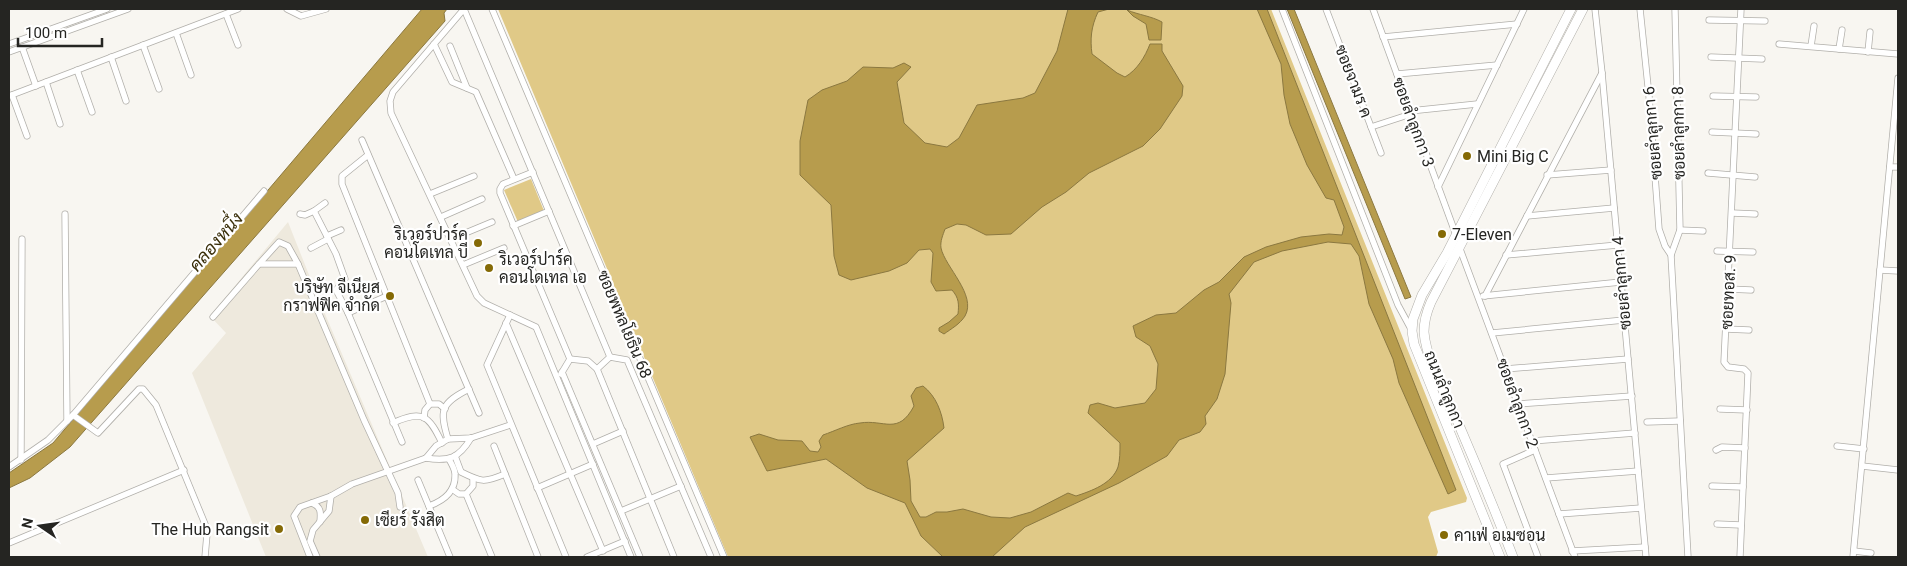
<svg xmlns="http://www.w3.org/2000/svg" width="1907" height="566" font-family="Roboto,Sarabun,sans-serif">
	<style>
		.built { fill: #eee9dd }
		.green { fill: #e0c987 }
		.water { fill: #b79c4d; stroke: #8b7840 }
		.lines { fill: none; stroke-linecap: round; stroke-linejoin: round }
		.street-casing { stroke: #b1afaa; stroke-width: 7 }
		.secondary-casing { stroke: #b1afaa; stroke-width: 10 }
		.street { stroke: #fff; stroke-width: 5.5 }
		.secondary { stroke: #fff; stroke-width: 9 }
		.poi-dot { fill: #856a06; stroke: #fff; stroke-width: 2 }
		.labels { text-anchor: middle; stroke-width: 4.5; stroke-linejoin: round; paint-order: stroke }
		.street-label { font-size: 16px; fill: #252522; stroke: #fff }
		.poi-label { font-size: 16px; fill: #252522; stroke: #fff; text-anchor: start }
		.water-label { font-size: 18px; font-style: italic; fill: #3b300c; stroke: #fff }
	</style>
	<rect width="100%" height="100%" fill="#f8f6f1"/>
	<path class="built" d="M288 222 317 295 428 557H266L192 373 226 333 210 316Z"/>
	<g class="green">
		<path d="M498 9H1271L1467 498 1466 502 1431 512 1428 517 1438 552 1436 557H728Z"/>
		<path d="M531 179 544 211 518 222 504 190Z"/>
	</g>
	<g class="water">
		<path d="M422 9H447L444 13 445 21 70 447 30 478 9 488V473L53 443Z"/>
		<path d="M1068 9H1109L1098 12C1091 27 1090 39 1092 54L1117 73 1125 77C1137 70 1145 57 1150 44H1162V51L1183 86 1182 96 1160 129 1143 146 1089 173 1066 192 1042 207 1011 234 986 235 966 225 957 224 945 229C943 235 940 241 941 248 945 267 977 295 965 316 960 324 951 329 944 334L939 331V328L949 322 958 314C959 304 959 298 952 290L936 291 931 282 933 253 930 249 919 250 907 263 889 271 851 280 839 275 834 256 831 205 800 175V141L808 100 822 90 847 81 863 67 893 68 904 63 911 67 897 82 904 123 925 143 947 147 959 138 977 105 1023 98 1035 93 1057 51Z"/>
		<path d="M1257 9H1267L1456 490 1448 494 1399 383 1393 359 1369 304 1359 256 1351 244 1328 242 1282 251 1254 262 1229 294 1231 303 1225 374 1217 399 1205 416 1206 424 1200 432 1179 440 1167 456 1119 483 1025 527 992 557H943L921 536 905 503 867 488 826 459 767 471 750 437 759 434 778 440 802 441 810 451 818 452 821 447 819 441 823 435C835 431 848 424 860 423 884 419 898 436 914 406L911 396 916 388 923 386C936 396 942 412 944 428L907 461 910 480 911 501 920 517H926L936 512H947L963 509 991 517 1010 518 1031 512 1068 493 1076 496C1091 491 1112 484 1118 467 1120 460 1120 451 1120 443L1088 413 1090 405 1098 403 1115 408 1145 403 1156 389 1158 364 1150 346 1136 337 1133 326 1156 315 1176 313 1204 290 1219 282 1244 257 1266 247 1301 237 1329 234 1342 235 1344 227 1334 200 1326 198 1307 165 1290 124 1284 95 1281 64Z"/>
		<path d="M1287 9H1294L1411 297 1405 299Z"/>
		<path d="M1127 10C1139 15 1151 16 1162 22L1161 40H1149L1146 24 1133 16Z"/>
	</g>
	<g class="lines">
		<defs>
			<g id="street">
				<path d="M287 9 301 16 326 9"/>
				<path d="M464 9 393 92 390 101 391 113 477 296 484 303 536 327 631 557"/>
				<path d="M464 9 610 357"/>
				<path d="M492 9 724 557"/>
				<path d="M1282 9 1398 305 1411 329"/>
				<path d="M1326 9 1381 153"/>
				<path d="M1373 9 1456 235"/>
				<path d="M1595 9 1602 73 1646 557"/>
				<path d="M1640 9 1649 96 1659 229 1665 246 1671 255"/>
				<path d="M1675 9 1680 230 1671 255 1688 557"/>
				<path d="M226 14 238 45"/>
				<path d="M1709 20 1765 21"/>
				<path d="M176 33 191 75"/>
				<path d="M1383 37 1517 24"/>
				<path d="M9 44 107 9"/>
				<path d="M434 44 452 82 476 92 514 179"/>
				<path d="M1779 44 1898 54"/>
				<path d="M143 45 159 89"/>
				<path d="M450 46 467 88"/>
				<path d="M1811 46 1814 26"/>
				<path d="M22 47 36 86"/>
				<path d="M1839 49 1842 30"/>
				<path d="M9 52 128 9"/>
				<path d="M1868 52 1870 32"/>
				<path d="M111 57 126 101"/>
				<path d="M1711 57 1762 59"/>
				<path d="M77 70 92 112"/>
				<path d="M1397 74 1497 65"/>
				<path d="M46 82 60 124"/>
				<path d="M12 95 27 136"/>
				<path d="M9 96 238 9"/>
				<path d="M1713 96 1756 97"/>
				<path d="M1410 111 1477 104"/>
				<path d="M1371 127 1411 114"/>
				<path d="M1712 132 1756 134"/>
				<path d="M362 140 479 413"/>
				<path d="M368 155 342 176V184L430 404"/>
				<path d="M1890 167H1898"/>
				<path d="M533 172 503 184 500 189V193L570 359"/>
				<path d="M1708 173 1755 177"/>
				<path d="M1547 175 1611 170"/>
				<path d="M1438 187 1524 9"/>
				<path d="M430 194 474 176"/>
				<path d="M325 203 314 211 336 254 345 279 336 290 348 313 402 442"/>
				<path d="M1732 213 1755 214"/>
				<path d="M65 214 67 421"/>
				<path d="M300 214 305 215 314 211"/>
				<path d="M1527 216 1614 208"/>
				<path d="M441 217 482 199"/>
				<path d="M513 226 549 211"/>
				<path d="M1680 230 1703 231"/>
				<path d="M327 236 341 230"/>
				<path d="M451 239 492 222"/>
				<path d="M311 248 328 239"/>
				<path d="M1460 249 1575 557"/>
				<path d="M1717 251 1753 252"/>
				<path d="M1506 255 1618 245"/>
				<path d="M259 264 279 242 288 246 298 264"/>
				<path d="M463 265 504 248"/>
				<path d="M1880 270 1898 271"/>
				<path d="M1728 289 1751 290"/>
				<path d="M1483 296 1621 282"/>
				<path d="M1485 296 1602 73"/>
				<path d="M348 313 387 296"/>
				<path d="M510 315 487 365 566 557"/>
				<path d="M213 317 259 264H298L364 420 398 493 400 507"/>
				<path d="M506 323 603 551"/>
				<path d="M1726 329 1749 330"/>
				<path d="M1492 333 1624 320"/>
				<path d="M570 359 588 361 597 369 674 557"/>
				<path d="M597 369 610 357 627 360 711 557"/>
				<path d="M1505 369 1628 359"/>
				<path d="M562 372 640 557"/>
				<path d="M561 374 570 359"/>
				<path d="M1518 404 1632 396"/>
				<path d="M1720 409 1747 410"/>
				<path d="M73 415 98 433 139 389H143L156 405 205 524 207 534 205 557"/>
				<path d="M424 418 425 410 430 404H439L445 409"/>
				<path d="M1647 422 1680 421"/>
				<path d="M393 423C423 409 429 416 442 443"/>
				<path d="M448 439C439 410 441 403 469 389"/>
				<path d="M1532 441 1635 433"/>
				<path d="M593 444 623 431"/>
				<path d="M494 446 538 557"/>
				<path d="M1837 446 1864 449"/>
				<path d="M1535 450 1503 464 1538 557"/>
				<path d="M1716 450 1722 447 1745 448"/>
				<path d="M455 456 461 472C481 482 484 483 505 474"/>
				<path d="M426 458C449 462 459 458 471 438"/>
				<path d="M21 460 22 239"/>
				<path d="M1862 466 1898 470"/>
				<path d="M9 467 48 440 73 415 264 191"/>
				<path d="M1546 478 1638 471"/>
				<path d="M418 480 450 557"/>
				<path d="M1712 486 1743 487"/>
				<path d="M537 488 593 464"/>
				<path d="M452 489 459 494H466L473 486V478"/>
				<path d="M466 494 492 557"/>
				<path d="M312 503C321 507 321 512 320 522"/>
				<path d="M429 506C443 501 456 492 455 474 455 469 451 463 449 459"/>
				<path d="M621 511 681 486"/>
				<path d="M1559 514 1641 508"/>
				<path d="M1717 524 1741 525"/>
				<path d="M9 543 184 470"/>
				<path d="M1572 551 1645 547"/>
				<path d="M1854 551 1871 553"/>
				<path d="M310 557 294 516 300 507 331 496 352 484 426 458 436 446 448 439 471 438 510 425"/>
				<path d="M317 557 310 541 313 530 329 511 331 496"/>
				<path d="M587 557 625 541"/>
				<path d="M1740 557 1748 373 1744 369 1728 367 1724 362 1741 9"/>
				<path d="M1853 557 1898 78"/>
			</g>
			<g id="secondary">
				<path d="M1500 557 1414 344 1412 331 1413 319 1422 295 1447 253 1571 9"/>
				<path d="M1513 557C1496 513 1478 469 1459 425 1448 399 1426 360 1424 332 1424 321 1427 311 1431 302L1583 9"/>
			</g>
		</defs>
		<use href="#street" class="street-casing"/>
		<use href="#secondary" class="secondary-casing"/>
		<use href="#street" class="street"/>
		<use href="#secondary" class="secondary"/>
	</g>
	<g class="poi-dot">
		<circle cx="1467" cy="156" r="5"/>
		<circle cx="1442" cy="234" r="5"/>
		<circle cx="478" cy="243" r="5"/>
		<circle cx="489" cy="268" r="5"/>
		<circle cx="390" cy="296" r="5"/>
		<circle cx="365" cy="520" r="5"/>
		<circle cx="279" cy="529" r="5"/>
		<circle cx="1444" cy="535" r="5"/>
	</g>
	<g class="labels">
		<g class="street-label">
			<text transform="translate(1354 81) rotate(69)" y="6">ซอยจามร ค</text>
			<text transform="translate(1414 122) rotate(70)" y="6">ซอยลำลูกกา 3</text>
			<text transform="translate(1652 133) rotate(-95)" y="6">ซอยลำลูกกา 6</text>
			<text transform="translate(1678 133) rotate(-91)" y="6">ซอยลำลูกกา 8</text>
			<text transform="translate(1621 283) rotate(-95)" y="6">ซอยลำลูกกา 4</text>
			<text transform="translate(1728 292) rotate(-87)" y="6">ซอยทอส. 9</text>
			<text transform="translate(625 324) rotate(67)" y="6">ซอยพหลโยธิน 68</text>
			<text transform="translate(1445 389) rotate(68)" y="6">ถนนลำลูกกา</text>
			<text transform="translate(1518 403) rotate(70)" y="6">ซอยลำลูกกา 2</text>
		</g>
		<g class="poi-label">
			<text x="1477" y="162">Mini Big C</text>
			<text x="468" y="240" text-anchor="end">ริเวอร์ปาร์ค<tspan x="468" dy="18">คอนโดเทล บี</tspan></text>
			<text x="1452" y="240">7-Eleven</text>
			<text x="499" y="265">ริเวอร์ปาร์ค<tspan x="499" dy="18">คอนโดเทล เอ</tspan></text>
			<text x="380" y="293" text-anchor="end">บริษัท จีเนียส<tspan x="380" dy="18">กราฟฟิค จำกัด</tspan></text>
			<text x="375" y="526">เซียร์ รังสิต</text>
			<text x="269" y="535" text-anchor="end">The Hub Rangsit</text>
			<text x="1454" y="541">คาเฟ่ อเมซอน</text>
		</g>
		<g class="water-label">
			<text transform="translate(216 242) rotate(-49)" y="6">คลองหนึ่ง</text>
		</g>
	</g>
	<rect width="1907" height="566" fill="none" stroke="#252522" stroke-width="20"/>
	<g transform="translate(40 526) rotate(283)" stroke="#ffffff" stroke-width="4" paint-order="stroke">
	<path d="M0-4L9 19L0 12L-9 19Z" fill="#252522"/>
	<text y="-8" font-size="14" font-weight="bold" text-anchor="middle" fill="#252522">N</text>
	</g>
	<path d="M18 38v8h84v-8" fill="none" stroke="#252522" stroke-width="2.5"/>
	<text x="25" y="38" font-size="15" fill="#252522" stroke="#ffffff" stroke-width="4" paint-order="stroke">100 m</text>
</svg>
